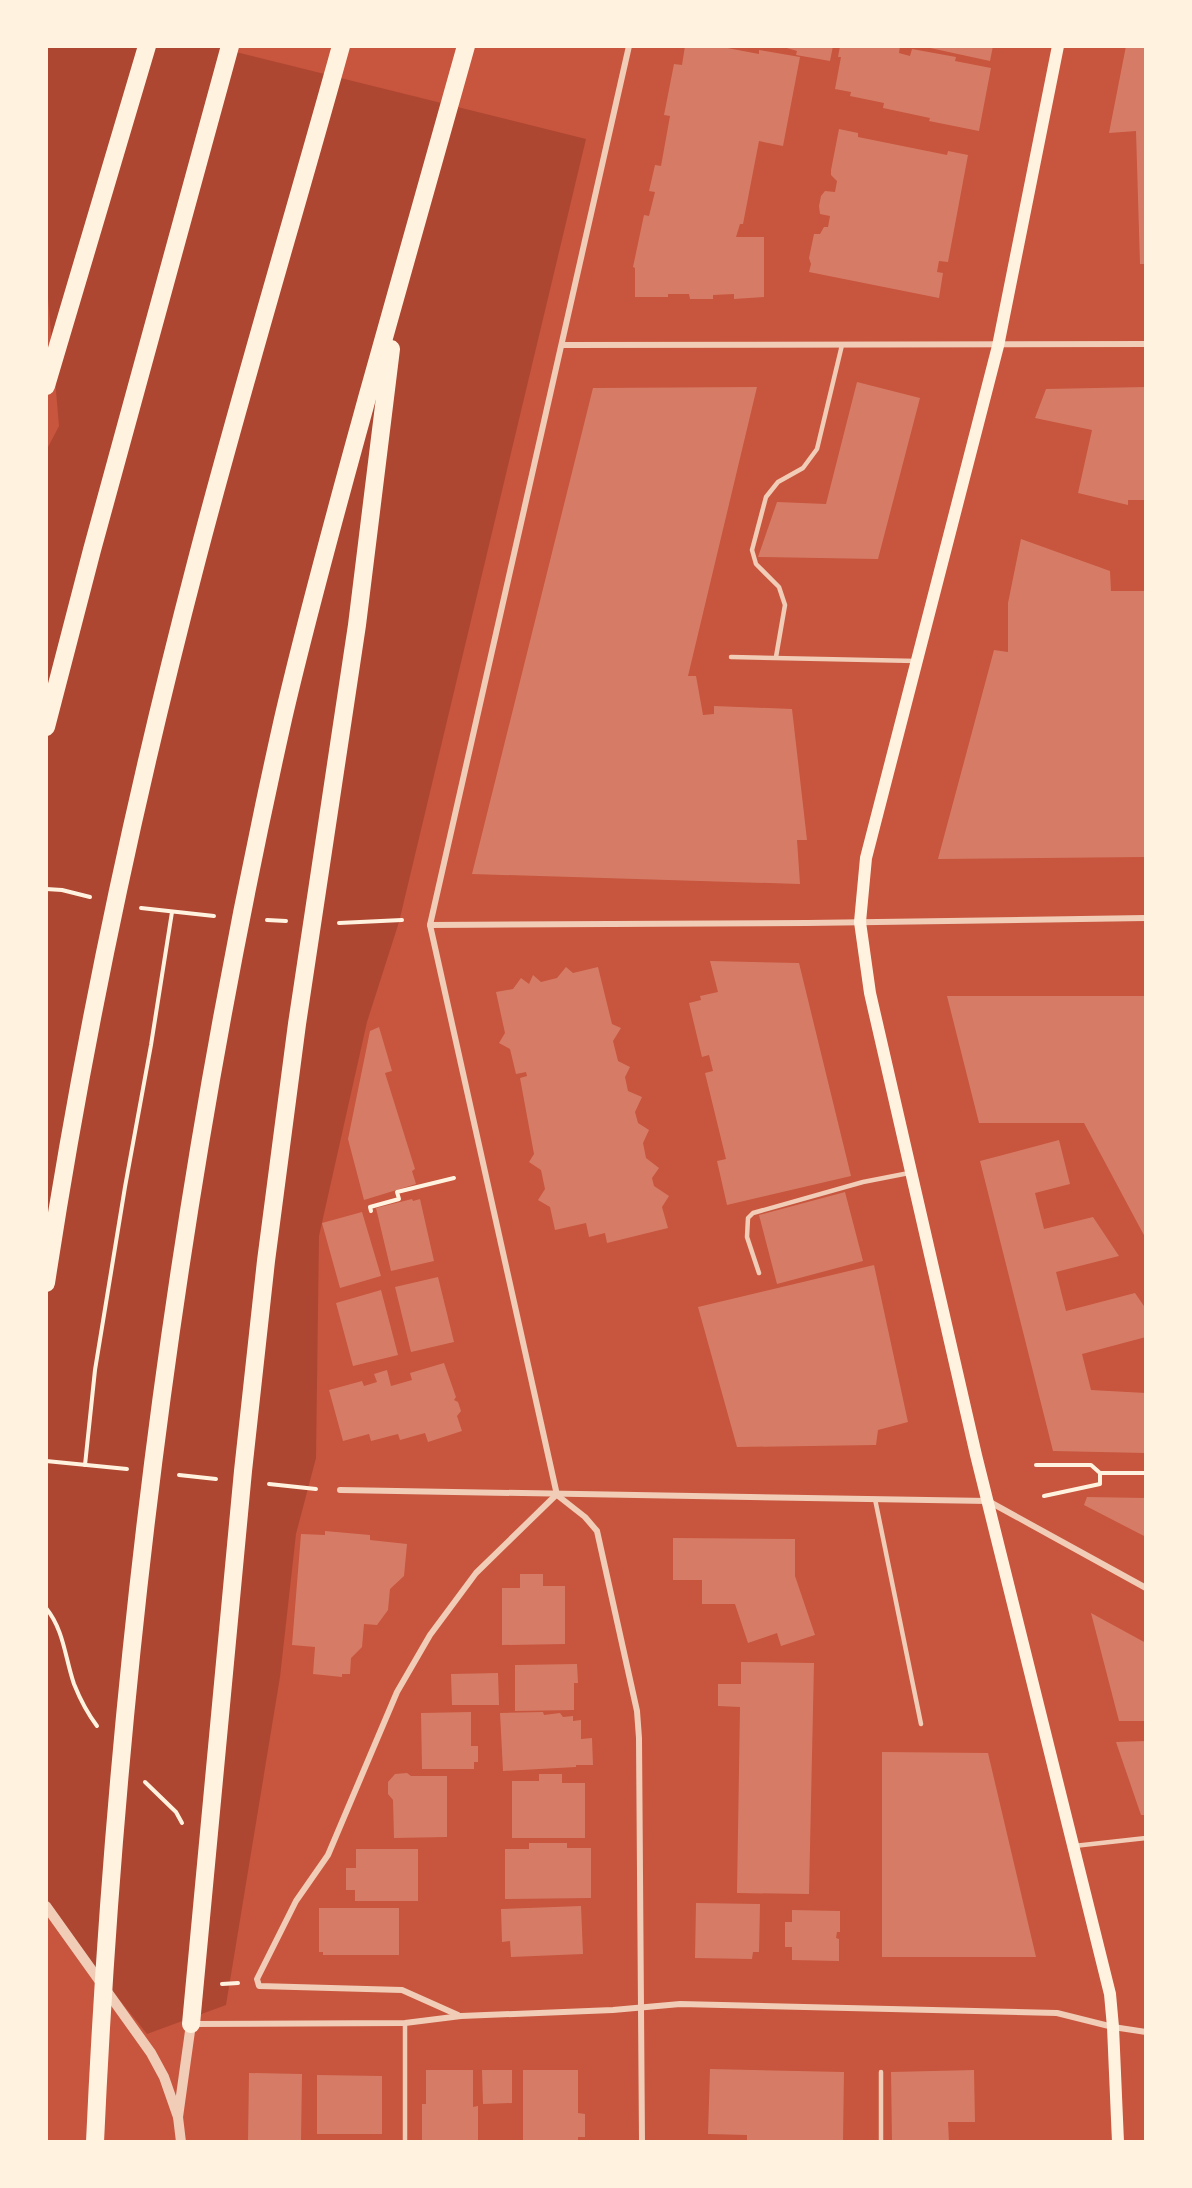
<svg xmlns="http://www.w3.org/2000/svg" width="1192" height="2188" font-family="'Fira Sans',sans-serif">
	<style>
		.green { fill: #ae4732 }
		.building { fill: #d67c66 }
		.lines { fill: none; stroke-linecap: round; stroke-linejoin: round }
		.path { stroke: #fff3e0; stroke-width: 4 }
		.service { stroke: #f1ccb7; stroke-width: 4.5 }
		.minor { stroke: #f1ccb7; stroke-width: 6 }
		.tertiary { stroke: #f1ccb7; stroke-width: 10 }
		.secondary { stroke: #fff3e0; stroke-width: 12 }
		.motorway { stroke: #fff3e0; stroke-width: 18 }
	</style>
	<rect width="100%" height="100%" fill="#c8553d"/>
	<path class="green" d="M47 47H216L586 139 399 922 367 1022 319 1236 316 1458 296 1534 280 1677 226 2005 147 2034 47 1910 46 451 59 426 46 275Z"/>
	<g class="building">
		<path d="M685 46H717L759 54V50L800 57 783 146 759 141 743 224H740L736 237H764V297L734 299V294L713 295V299H690L689 294H668V297H635V268L633 267 644 215 649 216 655 192 649 191 655 165 661 166 670 116 664 115 674 64 682 65Z"/>
		<path d="M780 46H833L830 61 796 55 797 51Z"/>
		<path d="M840 46H900L899 53 910 56 912 49 956 57 955 61 991 68 979 131 929 121 930 118 883 108 884 103 850 96 851 92 835 89 841 57H838Z"/>
		<path d="M921 46H993L990 61Z"/>
		<path d="M1126 46H1146V264H1140L1136 131 1109 133Z"/>
		<path d="M839 129 858 133V137L947 155 948 151 968 155 948 262 939 261 937 272 943 273 939 298 809 272 811 264 809 258 814 234H820L824 227H828L830 216 820 214 819 206 821 196 825 191 835 192 837 181 831 175V170Z"/>
		<path d="M857 382 920 398 878 559 758 557 777 502 826 504Z"/>
		<path d="M757 387 688 676H696L703 715 714 714V706L792 709 807 840H797L800 884 472 874 593 388Z"/>
		<path d="M1146 387V500H1128V505L1078 493 1092 430 1035 418 1046 389Z"/>
		<path d="M1021 539 1110 571 1111 591H1146V857L938 859 994 650 1008 652V603Z"/>
		<path d="M710 961 799 963 851 1176 727 1205 717 1161 726 1159 705 1073 713 1071 709 1055 702 1057 689 1003 701 1000 700 996 718 992Z"/>
		<path d="M566 967 573 973 598 967 612 1024 621 1028 613 1041 618 1061 630 1067 625 1077 628 1091 642 1097 635 1112 638 1123 649 1130 643 1143 646 1158 659 1168 652 1178 654 1186 669 1196 662 1207 668 1228 607 1243 605 1233 589 1237 586 1223 555 1230 550 1207 538 1200 545 1189 541 1170 529 1162 534 1154 520 1078 527 1076 526 1072 516 1074 510 1049 499 1043 505 1033 496 992 513 989 521 978 529 984 533 975 541 982 557 978Z"/>
		<path d="M947 996H1146V1239L1084 1123H979Z"/>
		<path d="M379 1027 392 1071 385 1073 415 1169 412 1171 416 1184 364 1200 348 1139 370 1031Z"/>
		<path d="M1059 1140 1070 1184 1035 1193 1044 1229 1093 1217 1119 1256 1056 1272 1066 1311 1135 1293 1146 1309V1337L1082 1354 1091 1390 1146 1393V1453L1053 1451 980 1161Z"/>
		<path d="M845 1192 863 1261 777 1284 759 1215Z"/>
		<path d="M412 1199 413 1201 420 1199 434 1261 391 1271 376 1208Z"/>
		<path d="M362 1212 381 1276 340 1288 322 1223Z"/>
		<path d="M874 1265 908 1422 878 1430 876 1445 737 1447 698 1307Z"/>
		<path d="M438 1277 454 1342 411 1352 395 1287Z"/>
		<path d="M381 1290 398 1355 353 1366 336 1303Z"/>
		<path d="M444 1363 456 1397 454 1400 458 1402 461 1411 457 1416 462 1431 428 1442 425 1433 400 1440 398 1434 371 1441 369 1434 343 1441 329 1390 362 1381 364 1386 377 1382 374 1374 387 1370 391 1386 412 1380 410 1373Z"/>
		<path d="M1087 1497 1146 1498V1537L1084 1505Z"/>
		<path d="M325 1531 370 1535V1540L407 1544 404 1576 390 1589 388 1610 377 1625 364 1624 362 1647 351 1658 350 1674H342V1677L313 1674 315 1647 292 1645 301 1534 325 1535Z"/>
		<path d="M673 1538 795 1539V1576L815 1635 781 1646 777 1633 748 1643 735 1604H702V1580H673Z"/>
		<path d="M520 1574H543V1586H565V1644L502 1645V1588H520Z"/>
		<path d="M1091 1613 1146 1643V1721H1119Z"/>
		<path d="M741 1662 814 1663 809 1894 737 1893 740 1707 718 1706V1684H741Z"/>
		<path d="M577 1664 578 1683H574V1710L515 1711V1665Z"/>
		<path d="M498 1673 499 1705H452L451 1674Z"/>
		<path d="M471 1712V1746H478V1762H474V1769H422L421 1713Z"/>
		<path d="M543 1712 544 1715 560 1713 563 1717 573 1716V1721L581 1720V1739L592 1738 593 1765H576V1767L503 1771 500 1713Z"/>
		<path d="M1146 1741V1815H1141L1116 1742Z"/>
		<path d="M882 1752 988 1753 1036 1957H882Z"/>
		<path d="M407 1773 411 1776H447V1837L394 1838 393 1800 388 1794V1782L395 1774Z"/>
		<path d="M539 1774H562V1783H585V1838H512V1781H539Z"/>
		<path d="M529 1843H567V1848H591V1898L505 1899V1849H529Z"/>
		<path d="M356 1849H418V1901H355V1890H346V1868H356Z"/>
		<path d="M696 1903 760 1904 759 1952H753L752 1959 695 1958Z"/>
		<path d="M581 1906 583 1954 511 1957 510 1941 502 1942 501 1909Z"/>
		<path d="M319 1908H399V1955H323V1952H319Z"/>
		<path d="M792 1910 840 1911V1932H837L836 1938 839 1939V1961L792 1960V1947H785V1922H792Z"/>
		<path d="M710 2069 844 2072 843 2142H747V2135L708 2134Z"/>
		<path d="M426 2070H473V2107L478 2106V2142H422V2104H426Z"/>
		<path d="M482 2070H512V2103L483 2104Z"/>
		<path d="M523 2070H578V2113L585 2114V2137H578V2142H523Z"/>
		<path d="M974 2070 975 2122H948L949 2142H892L891 2072Z"/>
		<path d="M249 2073 302 2074 301 2142H248Z"/>
		<path d="M317 2075 382 2076V2134H317Z"/>
	</g>
	<g class="lines">
		<g class="path">
			<path d="M46 889 62 890 90 897"/>
			<path d="M141 908 214 916"/>
			<path d="M267 920 286 921"/>
			<path d="M339 923 402 920"/>
			<path d="M371 1211 370 1207 399 1199 397 1192 454 1178"/>
			<path d="M46 1461 127 1469"/>
			<path d="M85 1465 95 1370 125 1187 151 1045 172 912"/>
			<path d="M1036 1465H1091L1100 1473H1146"/>
			<path d="M179 1475 216 1479"/>
			<path d="M269 1484 316 1489"/>
			<path d="M1044 1496 1100 1484V1473"/>
			<path d="M46 1608C64 1630 65 1658 74 1684 80 1699 88 1714 97 1726"/>
			<path d="M145 1782 176 1812 182 1823"/>
			<path d="M222 1984 238 1983"/>
		</g>
		<g class="service">
			<path d="M731 657 917 661"/>
			<path d="M776 657 785 605 779 587 756 564 752 550 766 497 778 482 803 468 817 449 842 345"/>
			<path d="M759 1273 747 1237 748 1218 753 1213 863 1182 909 1173"/>
			<path d="M875 1499 921 1724"/>
			<path d="M1074 1846 1146 1838"/>
			<path d="M405 2142V2023"/>
			<path d="M881 2142V2072"/>
		</g>
		<g class="minor">
			<path d="M629 46 430 925 557 1495 585 1517 597 1531 637 1711 639 1738 642 2142"/>
			<path d="M562 345 1146 344"/>
			<path d="M430 925 807 923 1146 918"/>
			<path d="M340 1490 988 1501 1146 1588"/>
			<path d="M458 2015 402 1990 259 1986 257 1979 296 1901 328 1855 397 1692 430 1635 476 1573 556 1495"/>
			<path d="M192 2024 405 2023 461 2016 613 2010 680 2004 1057 2013 1113 2027 1146 2032"/>
		</g>
		<g class="tertiary">
			<path d="M46 1906 151 2053 164 2077 178 2117"/>
			<path d="M181 2142 178 2117 191 2024"/>
		</g>
		<path class="secondary" d="M1058 46 998 346 866 858 860 922 870 993 976 1455 1110 1994 1113 2027 1118 2142"/>
		<g class="motorway">
			<path d="M46 386 147 46"/>
			<path d="M46 727 92 550 230 46"/>
			<path d="M46 1283C83 1040 134 800 196 563 241 390 293 219 341 46"/>
			<path d="M191 2024 243 1471 266 1261 297 1024 357 625 391 349"/>
			<path d="M95 2142C117 1663 178 1187 283 719 308 611 338 504 367 398 400 280 433 163 466 46"/>
		</g>
	</g>
	<rect width="1192" height="2188" fill="none" stroke="#fff3e0" stroke-width="96"/>
</svg>
